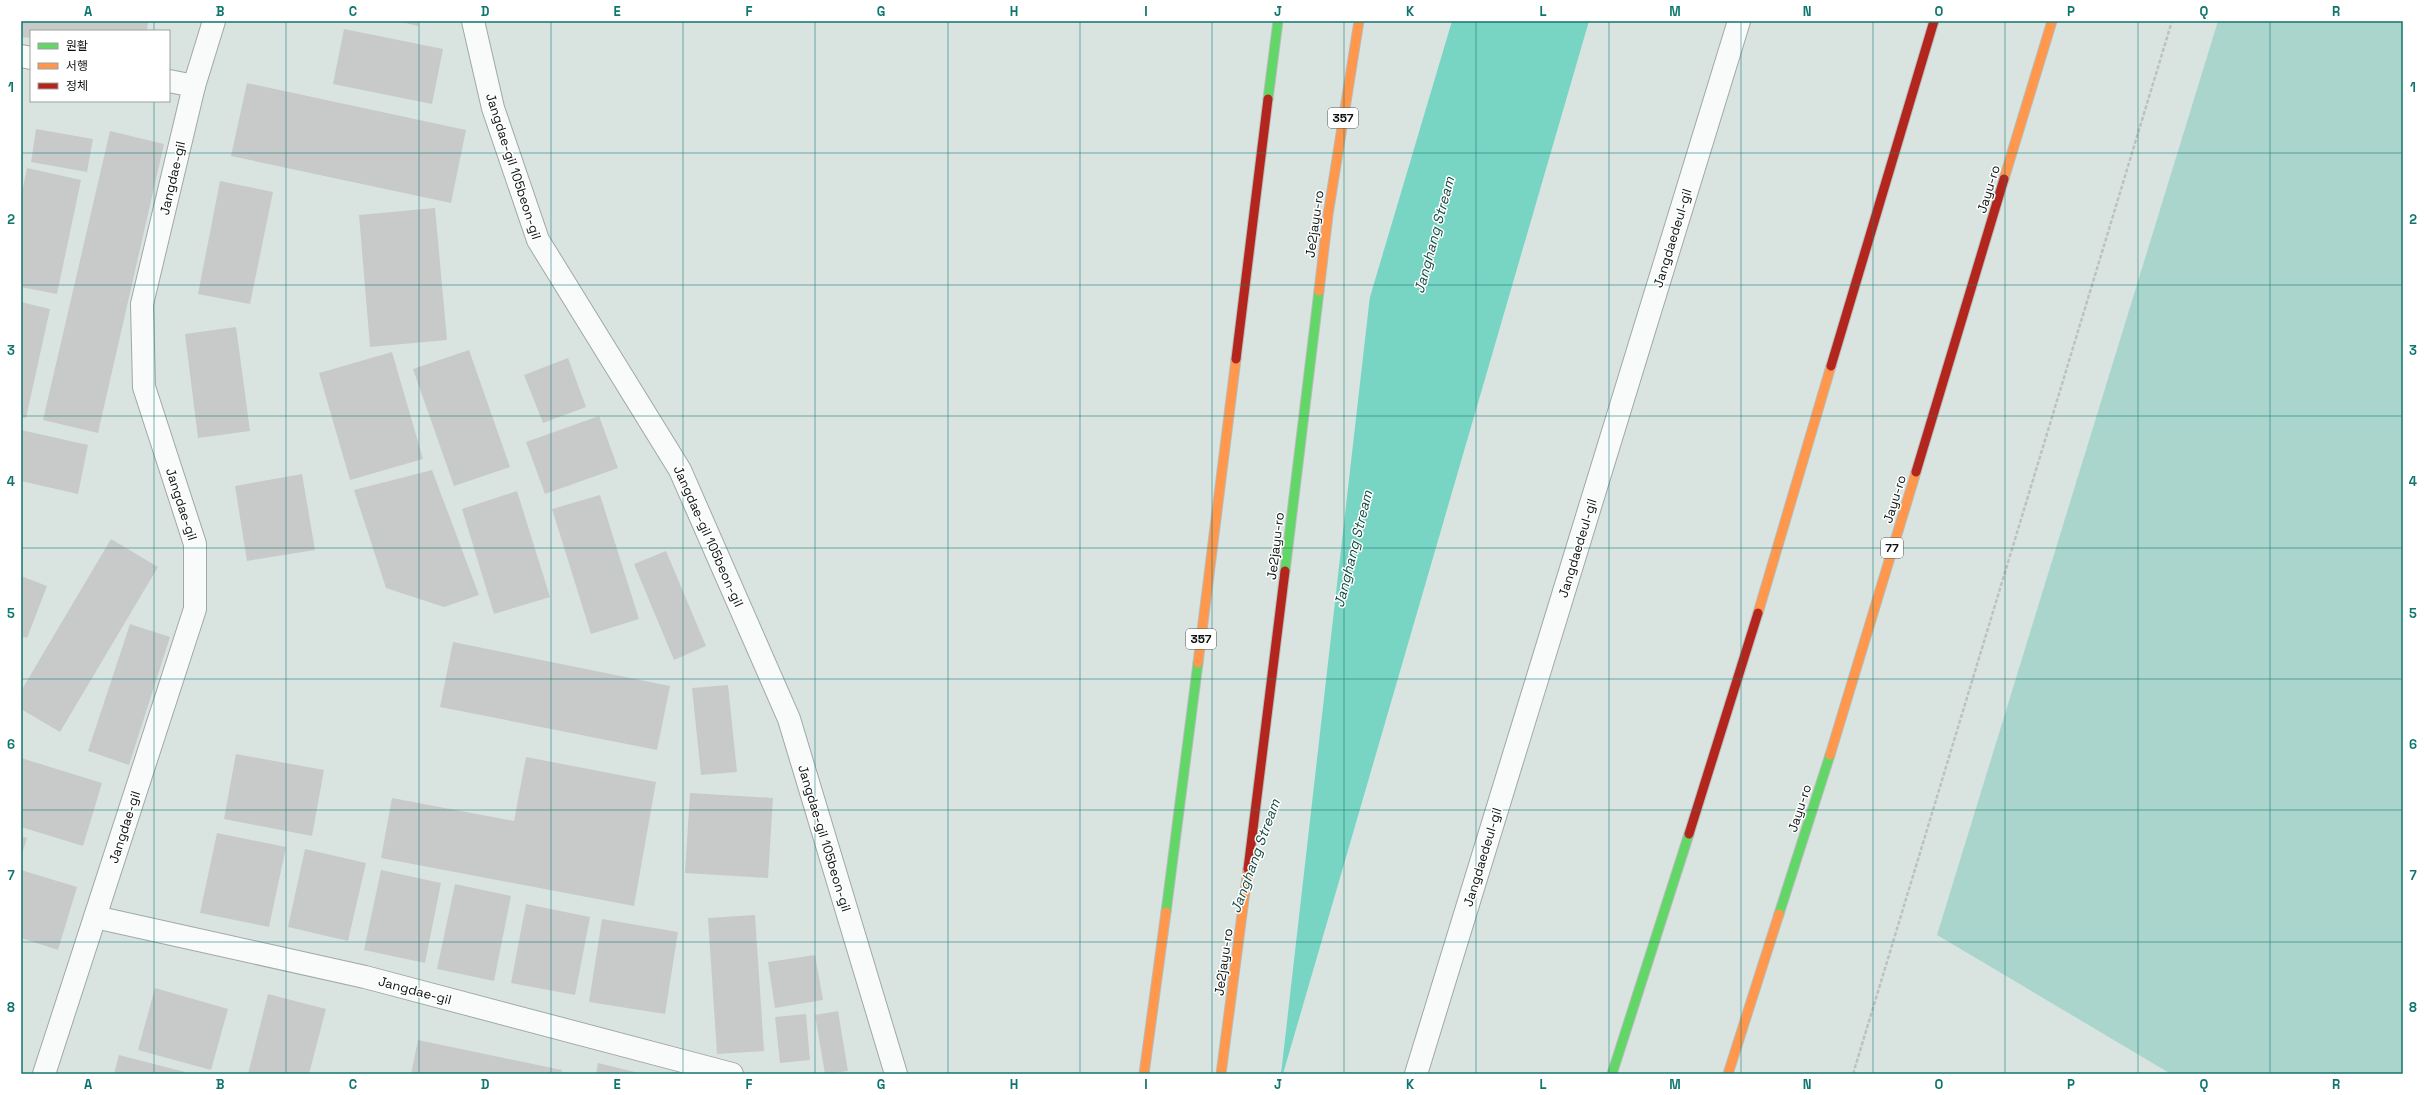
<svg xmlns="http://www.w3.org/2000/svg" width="2424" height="1095" font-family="'Space Grotesk','Noto Sans KR',sans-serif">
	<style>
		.green { fill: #aad5cc }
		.water { fill: #78d5c4 }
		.pier { fill: #d9e4e1 }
		.building { fill: #c8caca }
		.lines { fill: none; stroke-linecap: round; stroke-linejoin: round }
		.street-casing { stroke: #a0a8a6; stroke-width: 24 }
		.fast-casing { stroke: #b8bdbc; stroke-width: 11 }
		.slow-casing { stroke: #b8bdbc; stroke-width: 11 }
		.jam-casing { stroke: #b8bdbc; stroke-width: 11 }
		.path { stroke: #bdc1c0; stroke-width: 2.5; stroke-dasharray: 4 2; stroke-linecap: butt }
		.street { stroke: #f9fbfa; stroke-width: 22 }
		.fast { stroke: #63d668; stroke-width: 9 }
		.slow { stroke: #ff974d; stroke-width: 9 }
		.jam { stroke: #b3261e; stroke-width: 9 }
		.grid { fill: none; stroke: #0f766e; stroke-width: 1; stroke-opacity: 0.55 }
		.labels { text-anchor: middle; stroke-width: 3; stroke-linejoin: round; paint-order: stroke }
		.shield { fill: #fff; stroke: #545958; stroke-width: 1 }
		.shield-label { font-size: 12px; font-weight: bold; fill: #0b1211 }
		.street-label { font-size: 13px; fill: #0b1211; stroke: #fff }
		.water-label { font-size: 14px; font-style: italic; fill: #144b42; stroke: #fff }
		.neatline { fill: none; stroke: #0f766e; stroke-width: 1.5 }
		.grid-label { font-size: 13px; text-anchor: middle; font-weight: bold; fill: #0f766e }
	</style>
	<rect width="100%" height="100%" fill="#d9e4e1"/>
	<path class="green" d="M2218 21H2403V1074H2171L1937 935Z"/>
	<path class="water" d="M1452 21H1589L1283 1074H1139Z"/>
	<path class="pier" d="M1371 287 1281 1074H1137Z"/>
	<g class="building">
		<path d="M21 21H148L147 31H31V38L21 37Z"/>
		<path d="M397 21H419L418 26Z"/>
		<path d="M344 29 443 49 432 104 333 84Z"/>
		<path d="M247 83 466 130 451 203 231 156Z"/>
		<path d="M36 129 93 139 87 172 31 162Z"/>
		<path d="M110 131 164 144 98 433 43 420Z"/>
		<path d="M27 168 81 180 57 294 21 287V197Z"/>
		<path d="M220 181 273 192 250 304 198 294Z"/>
		<path d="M435 208 447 340 370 347 359 215Z"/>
		<path d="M21 302 50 309 26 418 21 417Z"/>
		<path d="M236 327 250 431 198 438 185 334Z"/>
		<path d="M469 350 510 467 454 486 413 369Z"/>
		<path d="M392 352 423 459 350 480 319 373Z"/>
		<path d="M568 358 586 407 543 423 524 375Z"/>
		<path d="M599 416 618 468 545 494 526 442Z"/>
		<path d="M21 430 88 445 78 494 21 481Z"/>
		<path d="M432 470 479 595 444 607 386 588 354 490Z"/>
		<path d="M302 474 315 550 247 561 235 486Z"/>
		<path d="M517 491 550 597 494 614 462 509Z"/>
		<path d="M600 495 639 619 591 634 552 509Z"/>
		<path d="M111 539 158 567 60 732 21 709V691Z"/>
		<path d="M666 551 706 646 674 660 634 564Z"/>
		<path d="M21 576 47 586 27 638 21 636Z"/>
		<path d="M130 624 170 637 129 765 88 751Z"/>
		<path d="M453 642 670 686 657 750 440 707Z"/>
		<path d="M728 685 737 772 701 775 692 688Z"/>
		<path d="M236 754 324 770 312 836 224 819Z"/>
		<path d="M526 757 656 782 634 906 381 858 392 798 514 821Z"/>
		<path d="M21 758 102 783 83 846 21 827Z"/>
		<path d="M690 793 773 798 768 878 685 873Z"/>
		<path d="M217 833 286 847 269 927 200 913Z"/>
		<path d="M21 836 27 838 21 857Z"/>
		<path d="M305 849 366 863 348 941 288 927Z"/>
		<path d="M21 870 77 887 58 950 21 938Z"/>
		<path d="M381 870 441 883 425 963 364 950Z"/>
		<path d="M455 884 511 896 494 981 437 969Z"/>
		<path d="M526 904 590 917 575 995 511 983Z"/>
		<path d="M755 915 764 1051 717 1054 708 918Z"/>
		<path d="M602 919 678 932 665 1014 589 1002Z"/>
		<path d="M815 955 823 1000 775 1008 768 962Z"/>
		<path d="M155 988 228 1009 211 1070 138 1050Z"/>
		<path d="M268 994 326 1009 309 1074H248Z"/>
		<path d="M838 1011 848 1071 825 1074 815 1015Z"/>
		<path d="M806 1014 810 1060 780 1063 775 1017Z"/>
		<path d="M418 1040 562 1070 561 1074H411Z"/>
		<path d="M119 1055 185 1072 184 1074H114Z"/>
		<path d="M598 1063 639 1073V1074H596Z"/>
	</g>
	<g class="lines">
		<defs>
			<g id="street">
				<path d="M473 21 493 108 538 240 680 470 789 719 896 1074"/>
				<path d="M21 56 31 58"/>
				<path d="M169 81 194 86"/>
				<path d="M95 917 365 977 732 1074"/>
				<path d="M44 1074 195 609V544L144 387 142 304 194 86 214 21"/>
				<path d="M1416 1074 1739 21"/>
			</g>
			<g id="fast">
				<path d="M1268 99 1278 21"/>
				<path d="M1285 571 1319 291"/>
				<path d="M1166 912 1198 663"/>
				<path d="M1779 914 1830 755"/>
				<path d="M1612 1074 1689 834"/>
			</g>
			<g id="slow">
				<path d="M2004 179 2052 21"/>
				<path d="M1319 291 1328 215 1359 21"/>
				<path d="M1758 613 1831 366"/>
				<path d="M1198 663 1236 359"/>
				<path d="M1830 755 1916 472"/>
				<path d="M1144 1074 1166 912"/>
				<path d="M1221 1074 1248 869"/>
				<path d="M1728 1074 1779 914"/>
			</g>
			<g id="jam">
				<path d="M1236 359 1268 99"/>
				<path d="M1831 366 1934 21"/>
				<path d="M1916 472 2004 179"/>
				<path d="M1689 834 1758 613"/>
				<path d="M1248 869 1285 571"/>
			</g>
		</defs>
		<use href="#street" class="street-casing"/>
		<use href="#fast" class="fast-casing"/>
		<use href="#slow" class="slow-casing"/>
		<use href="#jam" class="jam-casing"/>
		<path class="path" d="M1853 1074 2172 21"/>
		<use href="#street" class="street"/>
		<use href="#fast" class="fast"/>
		<use href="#slow" class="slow"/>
		<use href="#jam" class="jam"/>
	</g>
	<path class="grid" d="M154 21V31M286 21V1074M419 21V1074M551 21V1074M683 21V1074M815 21V1074M948 21V1074M1080 21V1074M1212 21V1074M1344 21V1074M1476 21V1074M1609 21V1074M1741 21V1074M1873 21V1074M2005 21V1074M2138 21V1074M2270 21V1074M154 101V1074M21 153H2403M21 285H2403M21 416H2403M21 548H2403M21 679H2403M21 810H2403M21 942H2403"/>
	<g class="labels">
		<g class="shield">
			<rect x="1328" y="108" width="30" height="20" rx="3"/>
			<rect x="1881" y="538" width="22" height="20" rx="3"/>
			<rect x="1186" y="629" width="30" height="20" rx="3"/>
		</g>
		<g class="shield-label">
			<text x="1343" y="122">357</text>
			<text x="1892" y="552">77</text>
			<text x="1201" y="643">357</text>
		</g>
		<g class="street-label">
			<text transform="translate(514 166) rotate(72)" y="5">Jangdae-gil 105beon-gil</text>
			<text transform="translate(172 178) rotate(-77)" y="5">Jangdae-gil</text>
			<text transform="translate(1988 189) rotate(-73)" y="5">Jayu-ro</text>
			<text transform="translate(1314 224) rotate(-82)" y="5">Je2jayu-ro</text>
			<text transform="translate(1672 238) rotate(-73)" y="5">Jangdaedeul-gil</text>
			<text transform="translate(1894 499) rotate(-73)" y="5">Jayu-ro</text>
			<text transform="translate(182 504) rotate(72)" y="5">Jangdae-gil</text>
			<text transform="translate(709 536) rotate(66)" y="5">Jangdae-gil 105beon-gil</text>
			<text transform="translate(1275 546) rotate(-83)" y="5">Je2jayu-ro</text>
			<text transform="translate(1577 548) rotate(-73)" y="5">Jangdaedeul-gil</text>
			<text transform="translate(1799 808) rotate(-72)" y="5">Jayu-ro</text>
			<text transform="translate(124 827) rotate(-72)" y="5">Jangdae-gil</text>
			<text transform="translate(825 838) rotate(73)" y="5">Jangdae-gil 105beon-gil</text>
			<text transform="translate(1482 857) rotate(-73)" y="5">Jangdaedeul-gil</text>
			<text transform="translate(1223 962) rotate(-82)" y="5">Je2jayu-ro</text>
			<text transform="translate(415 990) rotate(15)" y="5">Jangdae-gil</text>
		</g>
		<g class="water-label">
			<text transform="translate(1434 235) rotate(-75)" y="5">Janghang Stream</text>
			<text transform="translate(1353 549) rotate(-76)" y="5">Janghang Stream</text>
			<text transform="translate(1255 856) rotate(-70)" y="5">Janghang Stream</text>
		</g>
	</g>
	<rect width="2424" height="1095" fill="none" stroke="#ffffff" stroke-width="44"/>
	<rect x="30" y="30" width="140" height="72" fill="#ffffff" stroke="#9da0a0"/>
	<rect x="38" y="43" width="20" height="6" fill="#63d668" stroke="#9da0a0"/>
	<text x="66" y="50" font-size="12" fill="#0b1211">원활</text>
	<rect x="38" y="63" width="20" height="6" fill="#ff974d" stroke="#9da0a0"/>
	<text x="66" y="70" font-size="12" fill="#0b1211">서행</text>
	<rect x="38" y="83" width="20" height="6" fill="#b3261e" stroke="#9da0a0"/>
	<text x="66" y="90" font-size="12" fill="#0b1211">정체</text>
	<rect x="22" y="22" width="2380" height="1051" class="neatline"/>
	<g class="grid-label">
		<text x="88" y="16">A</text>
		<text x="220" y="16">B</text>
		<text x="353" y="16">C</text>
		<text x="485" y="16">D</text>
		<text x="617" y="16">E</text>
		<text x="749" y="16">F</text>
		<text x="881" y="16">G</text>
		<text x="1014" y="16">H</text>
		<text x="1146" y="16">I</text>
		<text x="1278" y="16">J</text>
		<text x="1410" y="16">K</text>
		<text x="1543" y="16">L</text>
		<text x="1675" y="16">M</text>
		<text x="1807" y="16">N</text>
		<text x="1939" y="16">O</text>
		<text x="2071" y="16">P</text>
		<text x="2204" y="16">Q</text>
		<text x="2336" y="16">R</text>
		<text x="11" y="92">1</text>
		<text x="2413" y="92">1</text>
		<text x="11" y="224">2</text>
		<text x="2413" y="224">2</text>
		<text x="11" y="355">3</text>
		<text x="2413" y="355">3</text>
		<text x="11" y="486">4</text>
		<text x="2413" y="486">4</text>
		<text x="11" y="618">5</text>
		<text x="2413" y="618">5</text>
		<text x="11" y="749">6</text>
		<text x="2413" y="749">6</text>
		<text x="11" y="880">7</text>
		<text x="2413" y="880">7</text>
		<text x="11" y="1012">8</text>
		<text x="2413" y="1012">8</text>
		<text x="88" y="1089">A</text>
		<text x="220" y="1089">B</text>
		<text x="353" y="1089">C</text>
		<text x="485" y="1089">D</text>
		<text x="617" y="1089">E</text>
		<text x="749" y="1089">F</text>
		<text x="881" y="1089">G</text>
		<text x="1014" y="1089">H</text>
		<text x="1146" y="1089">I</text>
		<text x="1278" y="1089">J</text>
		<text x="1410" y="1089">K</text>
		<text x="1543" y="1089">L</text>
		<text x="1675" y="1089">M</text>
		<text x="1807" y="1089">N</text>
		<text x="1939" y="1089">O</text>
		<text x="2071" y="1089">P</text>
		<text x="2204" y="1089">Q</text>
		<text x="2336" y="1089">R</text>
	</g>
</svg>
